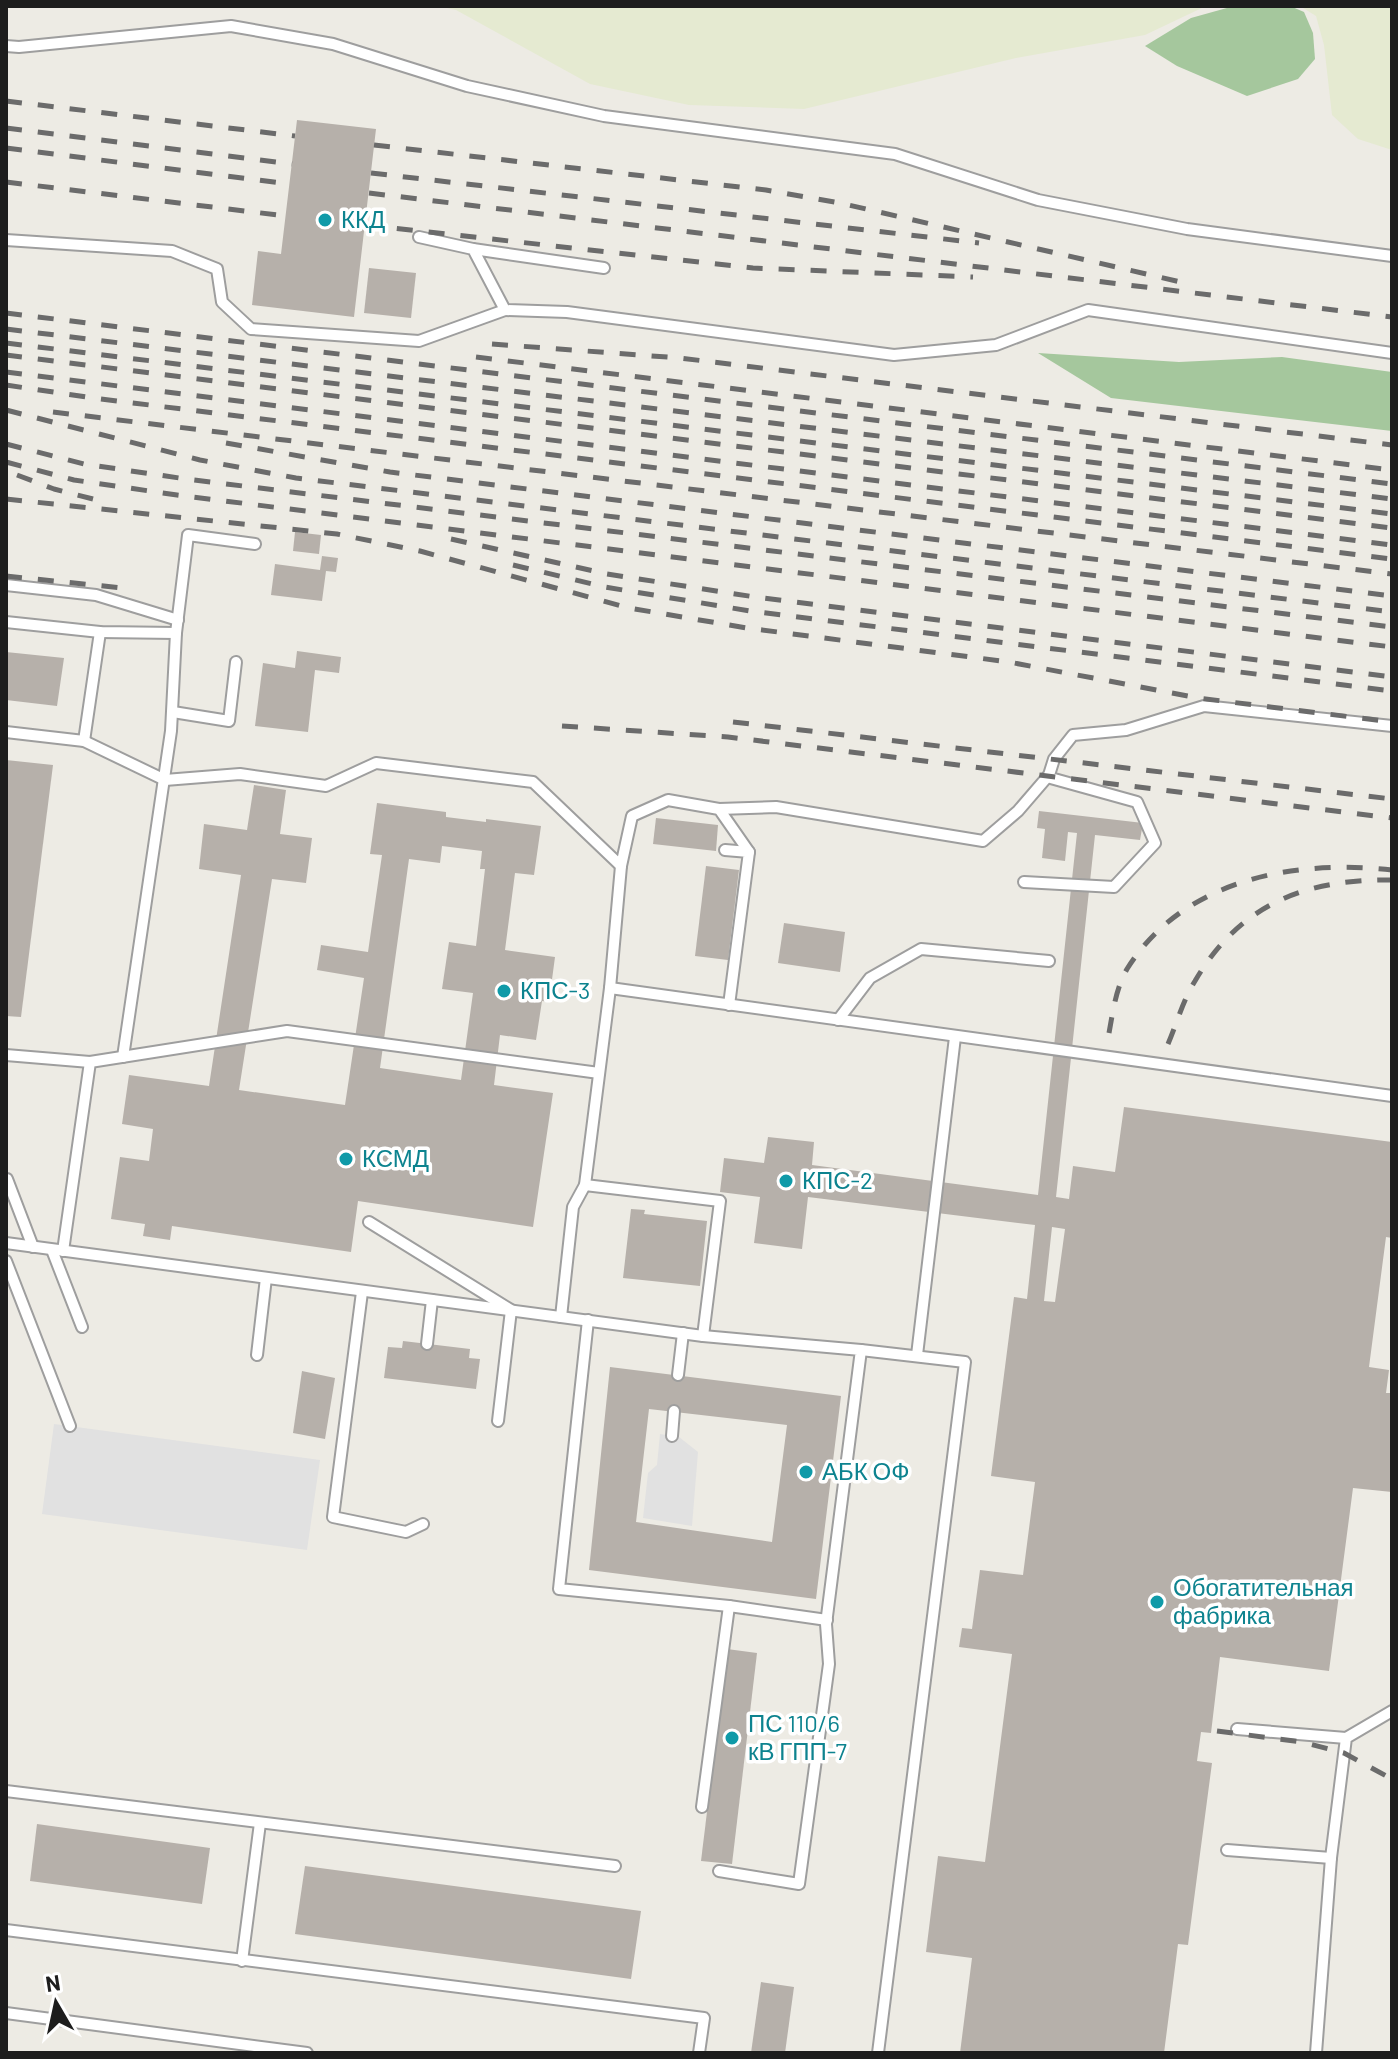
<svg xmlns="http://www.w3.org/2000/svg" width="1398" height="2059" font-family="Barlow,sans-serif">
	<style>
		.farmland { fill: #e5ead1 }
		.forest { fill: #a5c79d }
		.parking { fill: #e1e1e1 }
		.building { fill: #b6b0aa; fill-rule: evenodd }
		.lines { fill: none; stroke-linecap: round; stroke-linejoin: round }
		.service-casing { stroke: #9e9e9e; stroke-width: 14 }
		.service { stroke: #fff; stroke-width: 10 }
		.rail { stroke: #6b6b6b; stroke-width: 5; stroke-dasharray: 16 16; stroke-linecap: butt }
		.culture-dot { fill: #0f9aa8; stroke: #fff; stroke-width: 3 }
		.labels { text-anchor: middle; stroke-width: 7; stroke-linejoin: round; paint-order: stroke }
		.culture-label { font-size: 24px; fill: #0d838f; stroke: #fff; text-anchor: start }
	</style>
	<rect width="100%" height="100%" fill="#edebe4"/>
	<g class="farmland">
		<path d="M438 6H1206L1145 35 1016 58 804 109 689 105 590 84 456 10Z"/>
		<path d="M1300 6H1392V150L1358 139 1332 115 1324 45 1316 16Z"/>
	</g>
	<g class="forest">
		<path d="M1234 6H1290L1304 12 1313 33 1315 59 1298 79 1247 96 1177 66 1145 46 1191 18Z"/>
		<path d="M1038 353 1179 362 1282 357 1392 372V431L1111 398Z"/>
	</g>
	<g class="parking">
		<path d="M54 1424 320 1460 307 1550 42 1514Z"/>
		<path d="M660 1434 679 1437 698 1452 692 1526 643 1518 648 1473 657 1465Z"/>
	</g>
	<g class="building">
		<path d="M297 120 376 129 354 317 252 305 258 251 281 254Z"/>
		<path d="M369 268 416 273 411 318 364 313Z"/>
		<path d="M295 532 321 535 319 554 293 551Z"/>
		<path d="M322 556 338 558 336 572 326 571 322 601 271 595 275 564 320 570Z"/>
		<path d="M297 651 341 657 339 673 315 670 308 732 255 726 263 663 295 668Z"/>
		<path d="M6 652 64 658 57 706 6 700Z"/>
		<path d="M6 760 53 765 21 1017 6 1016Z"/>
		<path d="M254 785 286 790 280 834 312 838 306 883 272 879 239 1090 345 1105 364 978 317 970 321 945 368 952 382 855 370 854 377 803 446 812V817L486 822V819L541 826 534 875 515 873 505 950 555 957 549 1002 542 1001 536 1040 500 1035 494 1085 553 1093 533 1227 358 1201 351 1252 172 1226 170 1240 143 1236 145 1224 111 1219 120 1157 149 1161 153 1129 122 1124 129 1075 209 1086 241 875 199 869 204 824 247 830ZM442 846 482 851 480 869H485L476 946 449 942 442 989 473 993 461 1080 380 1068 409 859 440 863Z"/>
		<path d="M1039 811 1143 823 1140 840 1095 835 1056 1197 1069 1199 1073 1166 1115 1172 1124 1107 1392 1142V1238L1386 1237 1369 1367 1389 1370 1386 1393H1392V1492L1353 1488 1329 1671 1220 1657 1211 1733 1201 1732 1197 1761 1212 1763 1188 1945 1178 1944 1164 2053H960L972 1958 926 1952 938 1856 985 1862 1012 1654 959 1647 962 1628 972 1629 980 1570 1023 1575 1035 1482 991 1476 1014 1297 1027 1299 1035 1225 808 1197 802 1249 754 1243 760 1197 720 1192 724 1158 764 1163 768 1137 814 1142 812 1165 1038 1195 1077 833 1068 832 1065 861 1042 858 1045 829 1037 828ZM1052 1227 1065 1229 1055 1302 1044 1301Z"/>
		<path d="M656 818 718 825 716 851 653 844Z"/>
		<path d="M706 866 739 870 728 960 695 956Z"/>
		<path d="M784 923 845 932 840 972 778 963Z"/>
		<path d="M631 1209 645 1210 644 1214 707 1221 700 1286 623 1278Z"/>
		<path d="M403 1341 470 1349 469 1358 480 1359 476 1389 384 1378 388 1347 402 1348Z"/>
		<path d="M610 1367 841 1396 816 1599 589 1570ZM649 1409 787 1425 772 1542 636 1522Z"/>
		<path d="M302 1371 335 1378 325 1439 293 1433Z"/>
		<path d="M727 1649 757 1653 732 1864 701 1861Z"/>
		<path d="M37 1824 210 1848 202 1904 30 1881Z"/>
		<path d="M305 1866 641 1911 631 1979 295 1934Z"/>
		<path d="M761 1982 794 1987 785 2053H751Z"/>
	</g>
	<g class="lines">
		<defs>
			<g id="service">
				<path d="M6 46 19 47 231 26 333 44 467 86 604 116 895 154 1038 200 1187 229 1392 256"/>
				<path d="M419 237 473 249 505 310 567 312 894 355 996 345 1088 310 1392 353"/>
				<path d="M6 240 172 251 217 269 222 302 251 329 419 341 505 310"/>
				<path d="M473 249 604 268"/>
				<path d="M6 585 96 595 178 620"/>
				<path d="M6 622 100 632 176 633"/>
				<path d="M173 712 229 721 236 662"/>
				<path d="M6 732 84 741 165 780 240 774 326 786 376 763 533 782 621 866"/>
				<path d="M84 741 100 632"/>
				<path d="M719 809 776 807 983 841 1018 811 1049 775 1054 759 1073 735 1126 730 1204 706 1392 726"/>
				<path d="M725 850 749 852 729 1005"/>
				<path d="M1024 882 1114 887 1155 843 1137 802 1047 777"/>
				<path d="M610 988 1392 1096"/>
				<path d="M838 1020 870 978 921 949 1049 961"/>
				<path d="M6 1055 90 1062"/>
				<path d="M123 1057 171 731 176 633 188 535 255 544"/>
				<path d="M7 1179 33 1247"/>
				<path d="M585 1185 720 1201 703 1336"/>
				<path d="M369 1222 511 1310 498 1421"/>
				<path d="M6 1243 703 1336 861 1350 826 1624 829 1664 799 1884 719 1871"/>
				<path d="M52 1250 82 1327"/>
				<path d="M63 1251 90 1062 287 1031 599 1073"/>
				<path d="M6 1261 70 1426"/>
				<path d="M362 1292 333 1517 406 1532 423 1524"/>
				<path d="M561 1317 573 1207 585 1185 610 988 621 866 632 816 668 800 719 809 749 852"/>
				<path d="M588 1320 559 1589 729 1606 827 1620"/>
				<path d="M427 1344 432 1300"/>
				<path d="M861 1350 965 1362 878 2053"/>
				<path d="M257 1355 266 1278"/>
				<path d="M917 1355 955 1037"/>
				<path d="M678 1375 683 1333"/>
				<path d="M672 1436 674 1411"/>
				<path d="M1237 1729 1346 1738"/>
				<path d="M6 1791 615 1866"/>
				<path d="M702 1807 729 1606"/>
				<path d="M1227 1850 1331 1858"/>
				<path d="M6 1930 704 2018 699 2053"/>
				<path d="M242 1961 260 1823"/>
				<path d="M6 2013 307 2053"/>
				<path d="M1316 2053 1331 1858 1346 1738 1392 1711"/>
			</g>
		</defs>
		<use href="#service" class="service-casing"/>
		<use href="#service" class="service"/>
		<g class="rail">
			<path d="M6 101 295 136"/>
			<path d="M6 128 292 164"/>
			<path d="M374 145 766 190 840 203 1185 283"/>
			<path d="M6 148 289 184"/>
			<path d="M371 173 979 243"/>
			<path d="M6 182 286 216"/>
			<path d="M369 193 1392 317"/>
			<path d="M365 225 753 268 973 277"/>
			<path d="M6 313 1392 484"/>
			<path d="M6 329 1392 499"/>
			<path d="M6 343 1392 514"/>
			<path d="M492 344 680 358 1392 445"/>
			<path d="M6 355 1392 528"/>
			<path d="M476 357 1392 470"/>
			<path d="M6 372 1392 545"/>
			<path d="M6 385 93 398 1392 559"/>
			<path d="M6 410 200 460 296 478 1392 612"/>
			<path d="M53 412 1392 574"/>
			<path d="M226 443 390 472 1392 596"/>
			<path d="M6 444 84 464 186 479 1392 627"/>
			<path d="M6 462 74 480 177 495 1392 647"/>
			<path d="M17 475 54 489 93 499"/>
			<path d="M6 499 337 534 420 551 629 608 747 628 1009 662 1198 698 1392 722"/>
			<path d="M451 539 607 574 755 597 1392 677"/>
			<path d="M513 565 605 587 750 611 1392 691"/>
			<path d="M6 576 132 589"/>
			<path d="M733 722 1392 799"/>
			<path d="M562 726 728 737 1392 818"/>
			<path d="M1109 1033C1113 1011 1116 988 1127 969 1183 879 1295 859 1392 870"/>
			<path d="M1168 1044C1177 1023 1183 1000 1195 981 1240 904 1305 879 1392 880"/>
			<path d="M1217 1731 1302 1742 1344 1753 1392 1779"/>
		</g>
	</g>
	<g class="culture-dot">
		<circle cx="325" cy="220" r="8"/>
		<circle cx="504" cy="991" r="8"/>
		<circle cx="346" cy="1159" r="8"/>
		<circle cx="786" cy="1181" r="8"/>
		<circle cx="806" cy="1472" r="8"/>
		<circle cx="1157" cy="1602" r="8"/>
		<circle cx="732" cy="1738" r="8"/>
	</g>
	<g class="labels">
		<g class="culture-label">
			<text x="341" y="228">ККД</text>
			<text x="520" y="999">КПС-3</text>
			<text x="362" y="1167">КСМД</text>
			<text x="802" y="1189">КПС-2</text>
			<text x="822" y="1480">АБК ОФ</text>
			<text x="1173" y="1596">Обогатительная<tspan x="1173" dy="28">фабрика</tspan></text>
			<text x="748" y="1732">ПС 110/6<tspan x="748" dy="28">кВ ГПП-7</tspan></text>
		</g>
	</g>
	<rect width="1398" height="2059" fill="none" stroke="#1d1d1d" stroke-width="16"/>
	<g transform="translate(56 2003) rotate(351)" stroke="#ffffff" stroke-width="6" paint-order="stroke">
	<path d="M0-6L14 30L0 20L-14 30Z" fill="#1d1d1d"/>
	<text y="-12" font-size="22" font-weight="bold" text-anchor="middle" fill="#1d1d1d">N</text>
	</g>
</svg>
